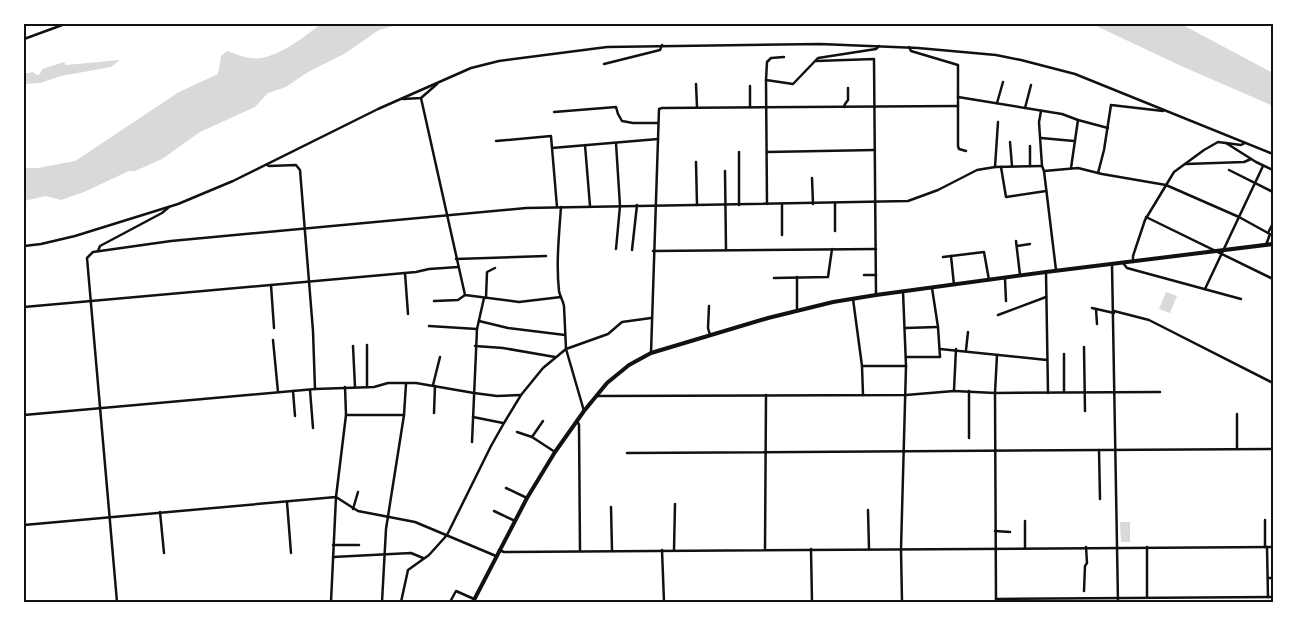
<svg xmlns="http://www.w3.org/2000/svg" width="1297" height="626" font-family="Cabin,sans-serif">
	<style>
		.water { fill: #d9d9d9 }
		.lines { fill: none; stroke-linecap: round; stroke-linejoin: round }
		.minor { stroke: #111; stroke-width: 2.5 }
		.secondary { stroke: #111; stroke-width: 4 }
		.neatline { fill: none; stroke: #111; stroke-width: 2 }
	</style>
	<rect width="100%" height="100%" fill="#fff"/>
	<g class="water">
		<path d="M321 24H400L379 30 344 54 308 72 286 87 268 93 255 107 200 132 162 159 135 171H129L84 192 61 200 46 196 24 201V168H38L75 161 179 92 218 74 221 56 227 51C238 55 251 60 262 58 284 53 304 37 321 24Z"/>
		<path d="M1092 24H1181L1273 73V106L1179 65Z"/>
		<path d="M120 60 111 67 61 76 40 83 24 84V74L33 72 37 75 40 74 42 69 64 62 66 65Z"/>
		<path d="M1166 292 1177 296 1170 313 1159 309Z"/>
		<path d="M1120 522H1130V542H1121Z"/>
	</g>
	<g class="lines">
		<g class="minor">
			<path d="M24 39 65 24"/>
			<path d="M909 47 911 51 958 65V146L959 149 966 151"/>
			<path d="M816 61 874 59 876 295"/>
			<path d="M604 64 660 50 662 45"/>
			<path d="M766 80 793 84 818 58 876 49 879 46"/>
			<path d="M696 84 697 107"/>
			<path d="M750 86V107"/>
			<path d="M958 97 1062 114 1078 120 1108 128"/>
			<path d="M421 98 465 295 519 302 561 297"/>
			<path d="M403 99 421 98 437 84"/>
			<path d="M997 103 1003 82"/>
			<path d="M844 107 845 104 848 100V88"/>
			<path d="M1025 108 1031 85"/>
			<path d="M1041 111 1039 122 1042 166 1044 171 1056 270"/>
			<path d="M554 112 616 107 618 114 622 121 633 123H658"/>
			<path d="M1041 138 1074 141"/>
			<path d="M496 141 551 136 557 207"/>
			<path d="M1010 142 1012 166"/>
			<path d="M616 143 620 206 616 249"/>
			<path d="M1226 143 1256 162 1273 170"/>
			<path d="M585 145 590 206"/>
			<path d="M1030 146V166"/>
			<path d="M552 148 658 139"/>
			<path d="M739 152V205"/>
			<path d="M767 152 875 150"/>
			<path d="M696 162 697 205"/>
			<path d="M1186 164 1244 162 1251 159"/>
			<path d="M267 165 269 166 296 165 300 170 313 331 315 389"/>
			<path d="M995 167 998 122"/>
			<path d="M1001 167 1006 197 1046 191"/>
			<path d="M1071 168 1078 120"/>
			<path d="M1229 170 1273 192"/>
			<path d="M725 171 726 250"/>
			<path d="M1044 171 1078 168 1102 174 1166 185 1239 217 1268 233"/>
			<path d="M1098 173 1104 150 1111 105 1163 111"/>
			<path d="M812 178 813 204"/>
			<path d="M835 203V231"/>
			<path d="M767 204 766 80 767 62 771 58 784 57"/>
			<path d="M561 207C559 235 556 264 559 291 560 297 563 300 564 306L566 349 584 411"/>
			<path d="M1146 217 1273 279"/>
			<path d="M782 235V204"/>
			<path d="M1016 241 1020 275"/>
			<path d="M1266 245 1270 234 1268 233 1273 223"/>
			<path d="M24 246 41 244 75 236 178 204 233 181 378 109 471 68 499 61 607 47 820 44 918 48 996 55 1021 60 1075 74 1273 154"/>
			<path d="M1017 246 1030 244"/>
			<path d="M632 250 637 205"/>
			<path d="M98 251 100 246 162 213 169 207"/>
			<path d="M653 251 876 249"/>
			<path d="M951 256 954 285"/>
			<path d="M943 257 984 252 989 280"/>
			<path d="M456 259 546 256"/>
			<path d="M1133 262V256L1145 220 1174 172 1204 150 1218 142 1241 145 1245 143"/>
			<path d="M1123 263 1127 268 1241 299"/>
			<path d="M1112 264 1118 602"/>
			<path d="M1046 272 1048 393"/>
			<path d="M405 273 408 314"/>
			<path d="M864 275H876"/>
			<path d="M797 277V310"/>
			<path d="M774 278 828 277 832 249"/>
			<path d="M1005 279 1006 301"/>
			<path d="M271 285 274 328"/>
			<path d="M1205 289 1263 166"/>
			<path d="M486 298 487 272 495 268"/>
			<path d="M853 299 862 366 863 395"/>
			<path d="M434 301 458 300 465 295"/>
			<path d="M709 306 708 328 710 335"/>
			<path d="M24 307 416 272 429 269 458 267"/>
			<path d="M1092 308 1114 313"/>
			<path d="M1096 309 1097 324"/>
			<path d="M1114 311 1149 320 1273 383"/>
			<path d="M998 315 1046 297"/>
			<path d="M479 321 508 328 565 335"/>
			<path d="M429 326 477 329"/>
			<path d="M905 328 938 327"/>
			<path d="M273 340 278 392"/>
			<path d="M367 345V387"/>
			<path d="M353 346 355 387"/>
			<path d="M475 346 503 348 555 357"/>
			<path d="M1084 347 1085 411"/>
			<path d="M940 349 1047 360"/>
			<path d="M966 350 968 332"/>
			<path d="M651 353 659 109 662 108 958 106"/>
			<path d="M1064 354V392"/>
			<path d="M906 357H940L938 327 932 288"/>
			<path d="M862 366H906"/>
			<path d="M433 385 440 357"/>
			<path d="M310 390 313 428"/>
			<path d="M954 390 956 349"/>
			<path d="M293 391 295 416"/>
			<path d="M597 396 906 395 954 391 995 393 1160 392"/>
			<path d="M434 413 435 386"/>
			<path d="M24 415 315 389 374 387 388 383H416L474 393 497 396 521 395"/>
			<path d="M346 415H404"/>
			<path d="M473 417 503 423"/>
			<path d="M577 420 579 425 580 550"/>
			<path d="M517 432 532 437 555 452"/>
			<path d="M532 437 543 421"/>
			<path d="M969 438V391"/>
			<path d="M472 442 477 329 484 298"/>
			<path d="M1237 449V414"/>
			<path d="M1099 450 1100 499"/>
			<path d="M627 453 1273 449"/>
			<path d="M506 488 527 498"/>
			<path d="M287 502 291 553"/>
			<path d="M611 507 612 550"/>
			<path d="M353 509 358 492"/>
			<path d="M868 510 869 549"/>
			<path d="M494 511 515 521"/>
			<path d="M160 512 164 553"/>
			<path d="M1265 520V547"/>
			<path d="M1025 521V548"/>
			<path d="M24 525 336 497 358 511 415 522 496 556"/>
			<path d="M995 531 1010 532"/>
			<path d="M333 545H359"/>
			<path d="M1147 547V597"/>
			<path d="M1267 547 1268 597"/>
			<path d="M765 549 766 395"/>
			<path d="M811 549 812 602"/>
			<path d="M499 550 504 552 1273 547"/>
			<path d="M662 550 664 602"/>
			<path d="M674 550 675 504"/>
			<path d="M333 557 411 553 423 558"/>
			<path d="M1268 578H1273"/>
			<path d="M1084 591 1085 566 1087 563 1086 547"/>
			<path d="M996 599 1273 597"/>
			<path d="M117 602 87 258 93 252 171 241 526 208 908 201 938 190 977 170 995 167 1042 166"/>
			<path d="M331 602 336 497 346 415 345 387"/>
			<path d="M382 602 386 529 404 415 406 384"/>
			<path d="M401 602 408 570 429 555 447 535 491 446 504 423 521 395 543 368 566 349 608 334 622 322 651 318"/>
			<path d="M450 602 456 591 474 599"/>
			<path d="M642 602H669"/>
			<path d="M902 602 901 549 906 366 903 291"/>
			<path d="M996 602 995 393 997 355"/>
		</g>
		<path class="secondary" d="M473 602 527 498 555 452 584 411 607 383 629 365 651 353 768 318 833 302 876 295 1046 272 1273 244"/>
	</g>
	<rect width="1297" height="626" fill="none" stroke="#ffffff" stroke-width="50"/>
	<rect x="25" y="25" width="1247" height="576" class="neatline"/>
</svg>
